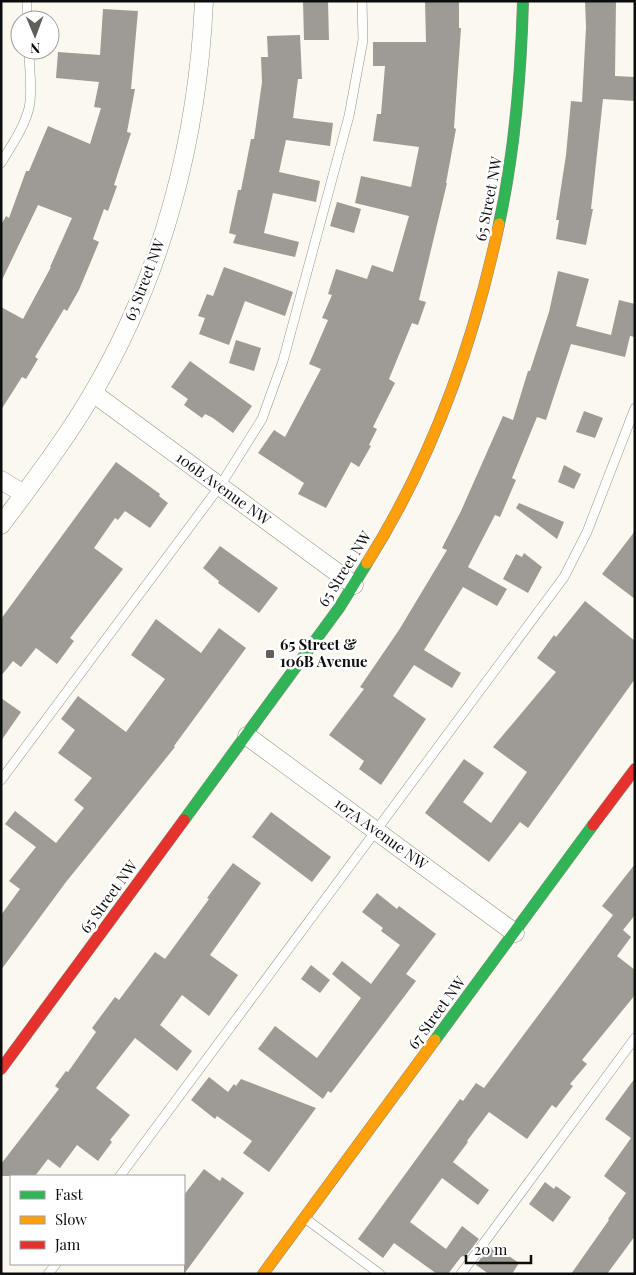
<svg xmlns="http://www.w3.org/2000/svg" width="636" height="1275" font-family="'Playfair Display',serif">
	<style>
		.building { fill: #9e9b96 }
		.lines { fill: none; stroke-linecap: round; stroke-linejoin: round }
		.lane-casing { stroke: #94938f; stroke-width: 10 }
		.street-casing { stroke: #94938f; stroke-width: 19 }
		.fast-casing { stroke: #8b8986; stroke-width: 12 }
		.slow-casing { stroke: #8b8986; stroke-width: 12 }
		.jam-casing { stroke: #8b8986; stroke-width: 12 }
		.lane { stroke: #fefefd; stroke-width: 9 }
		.street { stroke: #fefefd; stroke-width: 18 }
		.fast { stroke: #30b455; stroke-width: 11 }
		.slow { stroke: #ff9f0a; stroke-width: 11 }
		.jam { stroke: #e5322d; stroke-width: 11 }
		.poi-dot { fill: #605f5c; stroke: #fff; stroke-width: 2 }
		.labels { text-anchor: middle; stroke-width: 5; stroke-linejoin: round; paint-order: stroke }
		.street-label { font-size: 15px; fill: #0d0d0d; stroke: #fff }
		.poi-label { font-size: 15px; font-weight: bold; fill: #0d0d0d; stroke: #fff; text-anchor: start }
	</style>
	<rect width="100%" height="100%" fill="#fbf8f0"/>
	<g class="building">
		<path d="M303 1H328L329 40H304Z"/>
		<path d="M425 1H459V28H461L454 128 456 129 446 183H447L419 300 426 302 418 325 412 323 389 379 395 383 373 427 377 429 369 445 371 446 359 467 351 462 326 508 298 494 304 483 258 453 274 430 285 437 321 369 309 364 328 320 322 318 332 295 328 294 336 269 367 279 372 265 393 272 409 216 355 203 361 176 411 187 419 147 373 141 377 114H381L385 66H373V42H426Z"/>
		<path d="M585 1H616L615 76 635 77V101L603 99 591 209H593L586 245 556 239 559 220H556L566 155 571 101 582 102 586 27Z"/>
		<path d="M103 9 138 11 131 89H135L127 132 131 133 114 185 117 186 108 211 104 209 93 239 99 242 79 290 67 311 64 309 35 357 38 359 26 379 22 377 1 410V307L23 319 51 267H50L72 218 38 205 1 282V225L6 216 9 218 26 171H29L48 126 90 144 101 108 94 107 99 82 56 78 58 52 100 55Z"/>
		<path d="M300 35 302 79H298L293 118 333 123 330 146 286 140 279 172 320 181 316 202 273 193 264 233 299 242 295 257 233 243 236 235 229 233 238 190H241L251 139H254L262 82 261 57H268L267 36Z"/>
		<path d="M337 202 361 209 354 233 330 226Z"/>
		<path d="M224 267 293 292 285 316 245 301 229 345 199 334 205 318 198 316 207 294 213 296Z"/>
		<path d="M558 271 589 279 576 326 611 335 619 300 635 304V337L630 336 625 357 571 344 546 420 537 417 512 478 516 480 500 517 495 515 468 567 507 589 497 606 463 587 424 650 461 673 452 688 414 665 393 696 426 719 381 785 359 769 364 761 329 735 364 689 360 687 399 630 447 550 442 548 461 511 503 416 513 420 528 371H530L549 312Z"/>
		<path d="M236 340 261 348 254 371 229 363Z"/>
		<path d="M190 361 252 406 233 433 213 418 205 414 202 418 184 405 188 399 171 387Z"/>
		<path d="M584 411 603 418 595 438 576 432Z"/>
		<path d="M116 462 160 494 159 496 168 503 150 528 125 511 118 520 115 518 94 548 123 569 70 638 74 641 57 664 36 648 21 667 13 661 1 676V619Z"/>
		<path d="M564 465 581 474 574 489 558 482Z"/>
		<path d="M519 503 564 522 557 539 516 508Z"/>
		<path d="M635 531V599L602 574Z"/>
		<path d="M220 546 278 588 259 613 218 583 219 581 203 568Z"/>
		<path d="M524 553 542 567 528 593 503 579 516 554 522 557Z"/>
		<path d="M585 601 635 641V679L528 828 520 822 489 862 425 813 464 759 484 773 463 802 491 823 527 772 493 747 556 672 537 658 554 635 556 637Z"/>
		<path d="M156 619 201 653 219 628 246 648 174 746 175 747 66 882 1 970V915L20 889 9 881 36 847 5 824 15 811 56 843 84 808 74 800 92 778 58 753 75 730 61 719 78 696 126 732 165 679 131 655Z"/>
		<path d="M1 698 21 712 1 741Z"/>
		<path d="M271 812 331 857 312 882 252 837Z"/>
		<path d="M233 863 261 883 210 955 238 975 209 1016 182 995 160 1025 192 1051 177 1071 135 1038 96 1088 130 1115 110 1140 112 1142 98 1161 77 1145 60 1168 48 1159 35 1176H1V1164L59 1089 55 1086 66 1071 68 1072 96 1032 92 1028 115 997 119 1000 155 952 165 959 209 899 207 898Z"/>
		<path d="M635 864V915L623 930 631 937 617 956 635 970V995L582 1060 587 1064 570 1084 573 1086 556 1108 552 1105 527 1139 489 1112 467 1141 468 1142 453 1162 489 1190 478 1205 442 1178 410 1222 446 1249 462 1226 479 1239 465 1257 463 1256 461 1257 448 1274H437L394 1243 383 1258 358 1239 460 1099 463 1101 476 1083 484 1088 613 915 602 906Z"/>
		<path d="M377 893 397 909 399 906 436 934 406 974 416 981 331 1093 328 1091 323 1099 258 1049 275 1026 317 1058 361 998 332 974 342 961 371 984 400 945 381 931 383 928 362 912Z"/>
		<path d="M311 965 330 980 320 993 301 979Z"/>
		<path d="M209 1077 228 1092 234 1084 236 1086 241 1079 316 1108 269 1172 243 1153 252 1141 217 1116 215 1119 191 1100Z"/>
		<path d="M635 1078V1236L607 1274H571L609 1220 608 1219 626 1193 604 1176 631 1138 605 1119Z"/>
		<path d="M204 1169 220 1181 222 1177 244 1193 184 1274V1195Z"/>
		<path d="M545 1182 554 1189 556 1186 571 1197 553 1222 529 1204Z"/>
		<path d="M489 1246 495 1251 497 1248 519 1263 512 1274H489L476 1265Z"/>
	</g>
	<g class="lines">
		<defs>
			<g id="lane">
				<path d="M27 1V20"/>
				<path d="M1 163C11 146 24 128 29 108 33 90 29 68 29 50"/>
				<path d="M1 780 220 486 262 419 283 361 349 116 363 40 362 1"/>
				<path d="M120 1176 564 577 587 532 635 408"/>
				<path d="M306 1219 380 1274"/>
				<path d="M48 1274 56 1264"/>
				<path d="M461 1274 635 1038"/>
			</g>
			<g id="street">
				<path d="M93 393 354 585"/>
				<path d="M1 480 24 494"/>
				<path d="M1 525C33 482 67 438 94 391 163 273 198 137 204 1"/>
				<path d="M247 736 515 933"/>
			</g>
			<g id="fast">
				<path d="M499 224C515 150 521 76 523 1"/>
				<path d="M184 820 339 608 367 563"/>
				<path d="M435 1040 593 825"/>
			</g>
			<g id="slow">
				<path d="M367 563C432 460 474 342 499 224"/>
				<path d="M263 1274 435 1040"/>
			</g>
			<g id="jam">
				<path d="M593 825 635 769"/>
				<path d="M1 1069 184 820"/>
			</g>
		</defs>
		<use href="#lane" class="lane-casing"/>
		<use href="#street" class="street-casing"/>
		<use href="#fast" class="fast-casing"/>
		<use href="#slow" class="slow-casing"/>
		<use href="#jam" class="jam-casing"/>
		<use href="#lane" class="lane"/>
		<use href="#street" class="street"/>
		<use href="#fast" class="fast"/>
		<use href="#slow" class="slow"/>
		<use href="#jam" class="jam"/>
	</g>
	<rect class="poi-dot" x="265" y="649" width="10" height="10" rx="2.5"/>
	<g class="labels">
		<g class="street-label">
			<text transform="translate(489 199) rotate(-79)" y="5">65 Street NW</text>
			<text transform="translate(145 280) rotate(-69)" y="5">63 Street NW</text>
			<text transform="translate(223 489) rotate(36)" y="5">106B Avenue NW</text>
			<text transform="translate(345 569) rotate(-58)" y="5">65 Street NW</text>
			<text transform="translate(381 834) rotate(36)" y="5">107A Avenue NW</text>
			<text transform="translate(109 897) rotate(-54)" y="5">65 Street NW</text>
			<text transform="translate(437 1013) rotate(-54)" y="5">67 Street NW</text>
		</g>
		<g class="poi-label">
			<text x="280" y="650">65 Street &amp;<tspan x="280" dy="17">106B Avenue</tspan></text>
		</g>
	</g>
	<rect width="636" height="1275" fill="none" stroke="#0d0d0d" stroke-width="5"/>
	<rect x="10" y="1175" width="175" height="90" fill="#ffffff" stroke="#9e9e9e"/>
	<rect x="20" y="1191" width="25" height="8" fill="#30b455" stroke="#9e9e9e"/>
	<text x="55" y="1200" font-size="15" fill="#0d0d0d">Fast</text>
	<rect x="20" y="1216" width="25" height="8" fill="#ff9f0a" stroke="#9e9e9e"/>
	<text x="55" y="1225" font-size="15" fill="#0d0d0d">Slow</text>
	<rect x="20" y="1241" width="25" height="8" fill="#e5322d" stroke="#9e9e9e"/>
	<text x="55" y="1250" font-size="15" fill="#0d0d0d">Jam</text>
	<g transform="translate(35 35) rotate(179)"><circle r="24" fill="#ffffff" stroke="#9e9e9e"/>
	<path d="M0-4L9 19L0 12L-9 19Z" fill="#605f5c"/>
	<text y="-8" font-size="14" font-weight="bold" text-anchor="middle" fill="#0d0d0d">N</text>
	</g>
	<path d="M466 1255v8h65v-8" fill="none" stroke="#0d0d0d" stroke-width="2.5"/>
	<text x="474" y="1255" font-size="15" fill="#0d0d0d" stroke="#ffffff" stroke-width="4" paint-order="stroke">20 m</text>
</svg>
